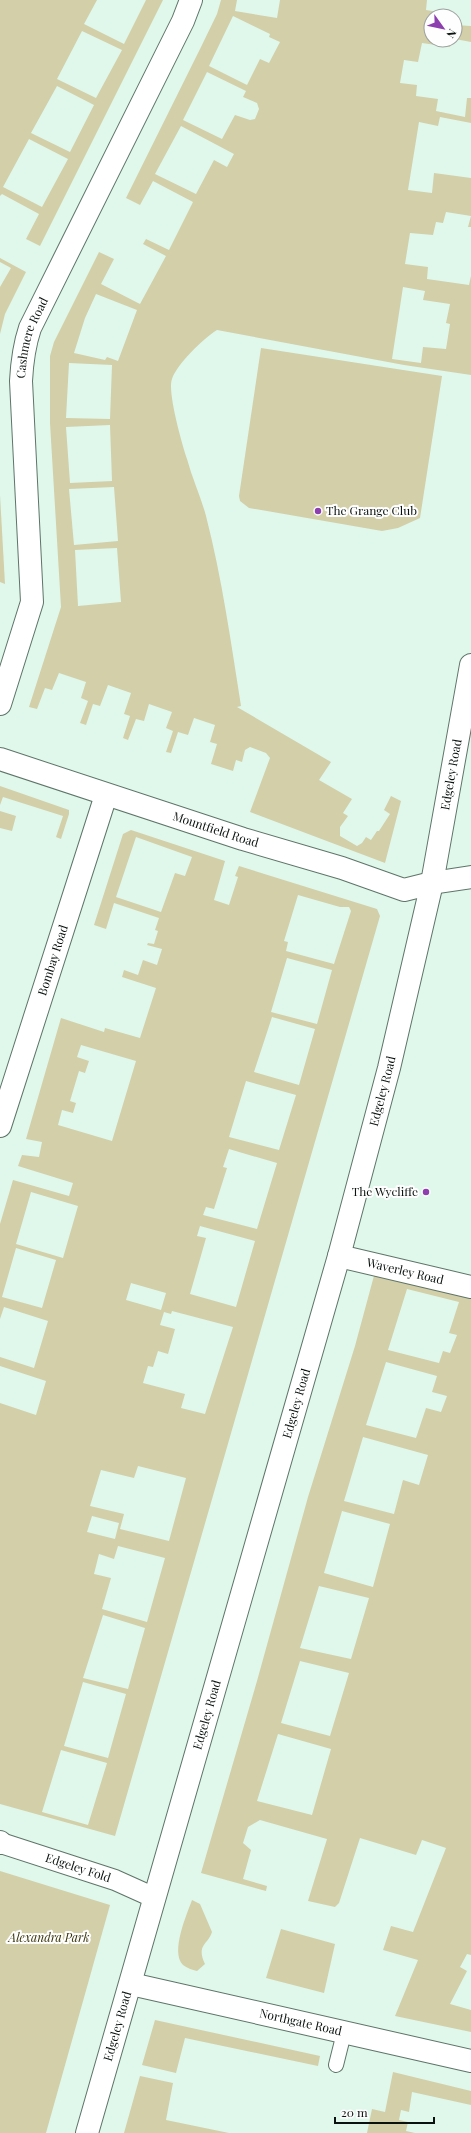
<svg xmlns="http://www.w3.org/2000/svg" width="471" height="2133" font-family="'Playfair Display',serif">
	<style>
		.green { fill: #d3cfa9; fill-rule: evenodd }
		.lines { fill: none; stroke-linecap: round; stroke-linejoin: round }
		.service-casing { stroke: #5e7468; stroke-width: 16 }
		.pedestrian-casing { stroke: #5e7468; stroke-width: 22 }
		.minor-casing { stroke: #5e7468; stroke-width: 24 }
		.secondary-casing { stroke: #5e7468; stroke-width: 24 }
		.service { stroke: #fff; stroke-width: 14 }
		.pedestrian { stroke: #fff; stroke-width: 20 }
		.minor { stroke: #fff; stroke-width: 22 }
		.secondary { stroke: #fff; stroke-width: 22 }
		.poi-dot { fill: #8d3faf; stroke: #fefefe; stroke-width: 1.5 }
		.labels { text-anchor: middle; stroke-width: 4; stroke-linejoin: round; paint-order: stroke }
		.street-label { font-size: 12px; fill: #09120e; stroke: #fefefe }
		.poi-label { font-size: 12px; fill: #09120e; stroke: #fefefe; text-anchor: start }
		.park-label { font-size: 12px; font-style: italic; fill: #383309; stroke: #fefefe }
	</style>
	<rect width="100%" height="100%" fill="#dff8eb"/>
	<g class="green">
		<path d="M0 0H97L84 24 124 44 146 0H163L40 246 26 239 39 214 2 194 0 196ZM82 31 122 50 96 98 57 79ZM57 86 94 105 70 152 31 133ZM29 139 68 159 42 207 3 187Z"/>
		<path d="M221 0H237L235 11 277 18 280 0H427L426 10 456 15 455 22V16H431V40H452L450 47 422 43 418 62 404 60 400 83 417 85 416 96 438 99 436 111 465 117 467 98H471V123L440 117 438 126 419 122 408 190 432 193 434 173 471 178V227H468L471 216 446 212 443 223 436 222 433 235 410 233 405 264 428 267 427 279 469 285 471 276V375L404 365 217 330C203 339 177 364 172 379 167 391 182 444 187 459 192 478 201 497 206 516 222 578 231 643 241 706L237 707 331 762 319 780 352 799 343 813 348 816 340 827V836L357 846 362 843 366 837 371 840 377 831H379L390 814 384 810 391 796 401 801 385 863 250 812 270 758 266 753 250 747 245 750 242 762 236 760 233 771 211 764 217 744 210 742 215 725 194 718 188 735 178 732 171 753 166 752 173 731 166 728 172 712 149 704 144 721 136 719 128 740 123 738 130 716 124 714 131 693 108 685 100 706 93 704 86 725 80 723 88 701 81 698 86 682 59 673 52 690 45 688 37 709 29 707 61 607 50 423V356L54 342 99 252 114 259 101 284 140 304 166 256 143 244 146 239 169 250 193 202 153 181 140 205 126 198 201 47 217 14ZM233 16 270 34 269 37 280 42 269 63 260 59 247 85 209 66ZM207 72 246 91 243 97 257 103 259 109 255 119 250 120 235 115 222 139 183 120ZM181 126 234 154 227 167 214 160 196 194 155 174ZM403 287 425 291 423 300 450 304 446 323 450 324 446 349 423 347 421 363 392 359ZM96 294 137 310 118 361 107 357 105 360 74 353 85 318ZM69 363 112 365 110 419 66 418ZM110 425 112 481 70 483 66 427ZM114 487 118 541 74 545 69 489ZM117 548 121 602 78 606 75 550Z"/>
		<path d="M455 25 471 26V42L455 39Z"/>
		<path d="M0 258 26 272 5 314 0 334V287L11 268 0 262Z"/>
		<path d="M261 348 442 376 420 518 398 528 382 531 249 508 240 501 239 496Z"/>
		<path d="M0 495 5 584 0 582Z"/>
		<path d="M0 786 69 810V814L61 839 56 837 63 816 3 797 0 805Z"/>
		<path d="M0 811 16 816 12 831 0 828Z"/>
		<path d="M131 830 225 861 214 900 229 905 238 877 235 876 239 866 377 909 380 916 115 1836 0 1804V1403L36 1415 46 1381 0 1366V1357L34 1368 48 1321 4 1307 0 1319V1224L13 1180 69 1196 73 1183 18 1166 22 1155 39 1157 42 1142 26 1139 61 1018 104 1032 105 1028 140 1038 156 988 122 977 124 970 138 975 143 960 157 965 162 949 147 945 148 943 154 944 158 931 155 930 159 918 114 903 106 929 94 925 123 834ZM136 837 192 857 185 876 175 873 161 912 116 897ZM298 895 340 907H349L351 911 334 964 286 951 288 942 284 941ZM287 958 332 970 317 1024 271 1012ZM272 1017 315 1029 299 1085 254 1072ZM81 1045 136 1061 112 1141 58 1125 62 1110 73 1113 76 1103 70 1101 79 1071 85 1073 89 1061 77 1057ZM246 1081 296 1095 279 1150 229 1137ZM229 1149 277 1163 257 1229 203 1215 206 1207 214 1209 227 1168 223 1167ZM31 1192 78 1206 63 1258 16 1244ZM200 1226 255 1241 236 1307 190 1294 206 1238 197 1236ZM16 1248 56 1260 42 1308 2 1297ZM131 1283 166 1293 161 1310 126 1300ZM172 1311 233 1327 205 1414 181 1408 185 1394 143 1383 148 1366 153 1367 158 1351 168 1354 175 1329 160 1325 164 1312 171 1314ZM138 1466 186 1478 169 1541 120 1529 124 1514 90 1506 101 1470 134 1478ZM92 1516 119 1523 115 1539 87 1532ZM118 1546 165 1558 147 1622 102 1609 111 1578 94 1574 99 1554 114 1559ZM103 1615 145 1628 128 1689 83 1678ZM83 1682 126 1694 108 1758 64 1746ZM61 1750 107 1763 88 1825 42 1812Z"/>
		<path d="M375 1272 471 1297V1955L467 1954 460 1967 467 1971 450 2004 471 2010V2032L395 2016 418 1960 383 1950 391 1926 413 1932 446 1848 422 1840 416 1855 360 1838 339 1903 335 1907 308 1901 327 1839 260 1820 248 1827 243 1843 251 1850 243 1879 267 1886 266 1891 201 1873 257 1681 308 1497 355 1346ZM407 1289 459 1302 449 1333 457 1335 450 1353 443 1351 439 1363 388 1350ZM386 1362 437 1376 432 1392 447 1396 441 1412 426 1408 416 1438 366 1425ZM363 1437 428 1455 419 1485 403 1480 394 1514 344 1501ZM342 1511 390 1524 373 1587 324 1573ZM319 1586 369 1598 351 1659 300 1648ZM300 1661 349 1673 330 1736 281 1723ZM278 1734 331 1749 312 1815 257 1801Z"/>
		<path d="M0 1871 110 1905 46 2133H0Z"/>
		<path d="M192 1900 200 1904 212 1932C208 1945 196 1944 205 1964L197 1971C192 1970 187 1968 183 1965 170 1952 187 1914 192 1900Z"/>
		<path d="M281 1929 335 1944 324 1993 266 1978Z"/>
		<path d="M155 2020 320 2056 318 2066 185 2038 176 2073 142 2065Z"/>
		<path d="M393 2072 471 2091V2105L412 2092 409 2112 401 2110 399 2120 408 2122 406 2131 415 2133H367L372 2109 385 2112Z"/>
		<path d="M140 2076 173 2083 166 2120 229 2133H124Z"/>
	</g>
	<g class="lines">
		<defs>
			<path id="service" d="M336 2065 344 2033"/>
			<g id="pedestrian">
				<path id="s1" d="M1 1843 115 1880 155 1898"/>
			</g>
			<g id="minor">
				<path id="s2" d="M0 704 32 602 21 381C22 362 24 346 30 328L183 21 191 0"/>
				<path id="s3" d="M0 759 243 839 342 868 404 890 432 883 471 877"/>
				<path id="s4" d="M0 1126 106 795"/>
				<path id="s5" d="M339 1256 471 1287"/>
				<path d="M0 1842 1 1843"/>
				<path id="s6" d="M131 1984 471 2061"/>
			</g>
			<g id="secondary">
				<path id="s7" d="M87 2133 339 1256 389 1068 432 883 471 665"/>
			</g>
		</defs>
		<use href="#service" class="service-casing"/>
		<use href="#pedestrian" class="pedestrian-casing"/>
		<use href="#minor" class="minor-casing"/>
		<use href="#secondary" class="secondary-casing"/>
		<use href="#service" class="service"/>
		<use href="#pedestrian" class="pedestrian"/>
		<use href="#minor" class="minor"/>
		<use href="#secondary" class="secondary"/>
	</g>
	<g class="poi-dot">
		<circle cx="318" cy="511" r="4"/>
		<circle cx="426" cy="1192" r="4"/>
	</g>
	<g class="labels">
		<g class="street-label">
			<text dy="4" stroke="none"><textPath href="#s2" startOffset="373">Cashmere Road</textPath></text>
			<text dy="4" stroke="none"><textPath href="#s7" startOffset="1407">Edgeley Road</textPath></text>
			<text dy="4" stroke="none"><textPath href="#s3" startOffset="227">Mountfield Road</textPath></text>
			<text dy="4" stroke="none"><textPath href="#s4" startOffset="174">Bombay Road</textPath></text>
			<text dy="4" stroke="none"><textPath href="#s7" startOffset="1083">Edgeley Road</textPath></text>
			<text dy="4" stroke="none"><textPath href="#s5" startOffset="68">Waverley Road</textPath></text>
			<text dy="4" stroke="none"><textPath href="#s7" startOffset="759">Edgeley Road</textPath></text>
			<text dy="4" stroke="none"><textPath href="#s7" startOffset="435">Edgeley Road</textPath></text>
			<text dy="4" stroke="none"><textPath href="#s1" startOffset="81">Edgeley Fold</textPath></text>
			<text dy="4" stroke="none"><textPath href="#s6" startOffset="174">Northgate Road</textPath></text>
			<text dy="4" stroke="none"><textPath href="#s7" startOffset="111">Edgeley Road</textPath></text>
		</g>
		<g class="poi-label">
			<text x="326" y="515">The Grange Club</text>
			<text x="418" y="1196" text-anchor="end">The Wycliffe</text>
		</g>
		<g class="park-label">
			<text x="49" y="1942">Alexandra Park</text>
		</g>
	</g>
	<g transform="translate(443 28) rotate(123)"><circle r="19" fill="#fefefe" stroke="#9ca09e"/>
	<path d="M0-3L7 15L0 10L-7 15Z" fill="#8d3faf"/>
	<text y="-6" font-size="11" font-weight="bold" text-anchor="middle" fill="#09120e">N</text>
	</g>
	<path d="M335 2117v6h99v-6" fill="none" stroke="#09120e" stroke-width="2"/>
	<text x="341" y="2117" font-size="12" fill="#09120e" stroke="#fefefe" stroke-width="3" paint-order="stroke">20 m</text>
</svg>
